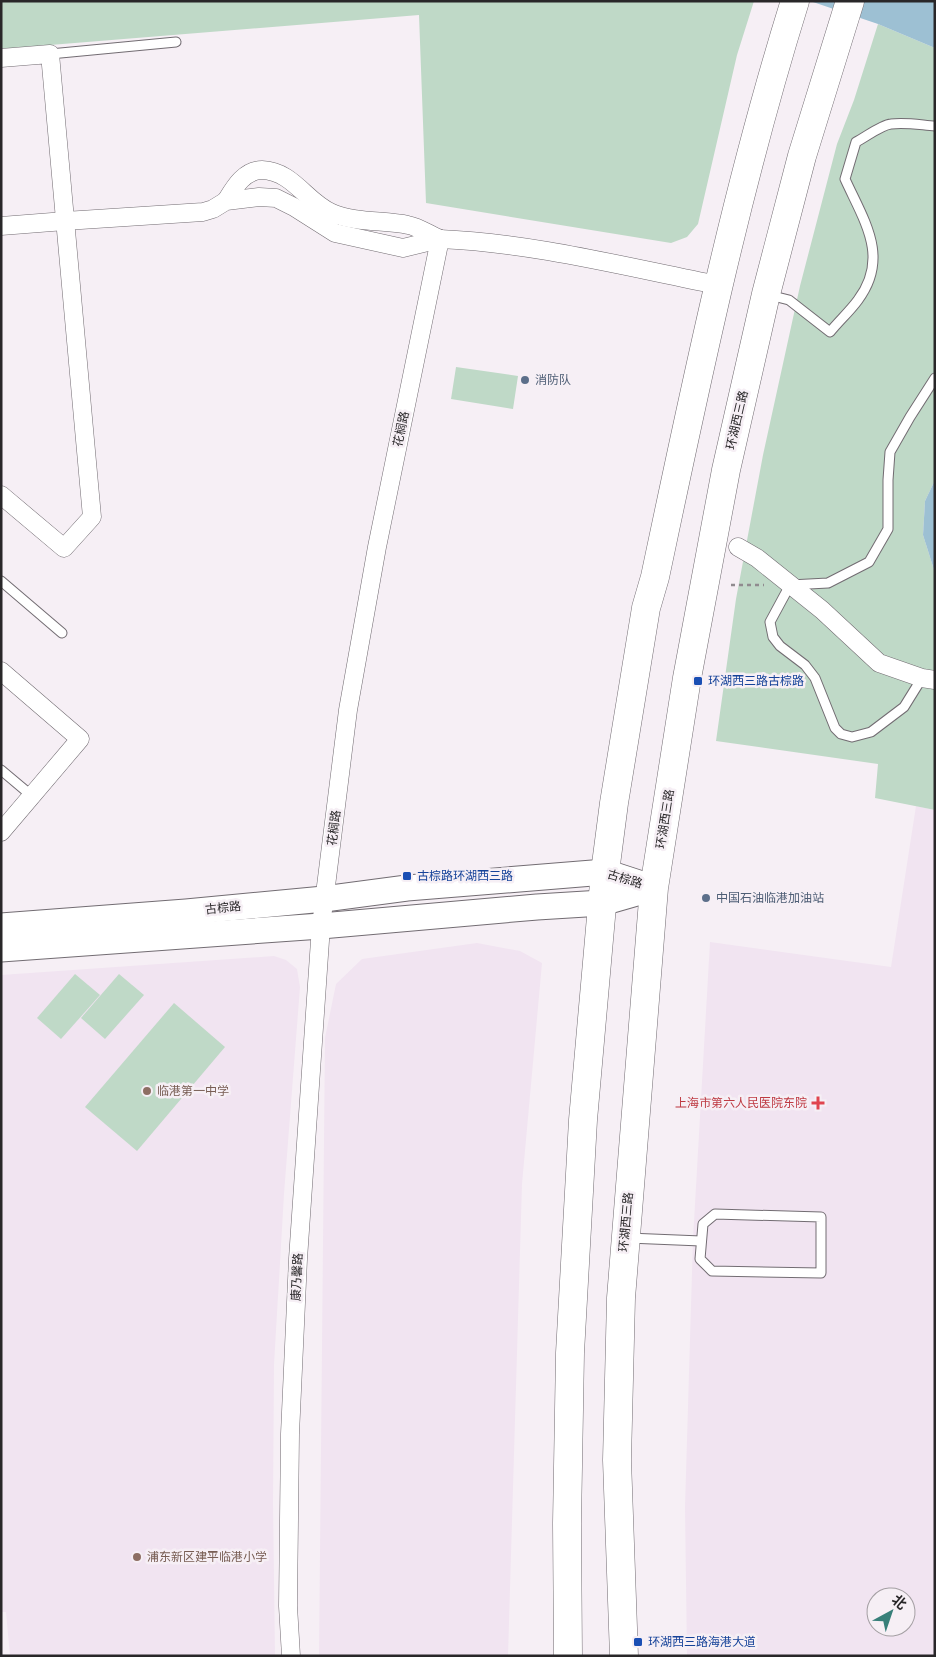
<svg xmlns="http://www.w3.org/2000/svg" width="936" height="1657" font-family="'Golos Text','Noto Sans SC',sans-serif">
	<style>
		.built { fill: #f1e4f1; fill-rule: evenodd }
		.green { fill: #bfd9c7 }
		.water { fill: #9dc0d3 }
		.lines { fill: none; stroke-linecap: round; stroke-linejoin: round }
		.lane-casing { stroke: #726c72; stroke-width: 11 }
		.street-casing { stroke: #726c72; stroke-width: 19 }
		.secondary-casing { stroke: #726c72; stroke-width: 27 }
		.primary-casing { stroke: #726c72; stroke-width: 29 }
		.path { stroke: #908b8f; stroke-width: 2.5; stroke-dasharray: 4 4; stroke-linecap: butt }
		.lane { stroke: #fff; stroke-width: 9 }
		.street { stroke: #fff; stroke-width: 18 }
		.secondary { stroke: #fff; stroke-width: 25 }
		.primary { stroke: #fff; stroke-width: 28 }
		.service-dot { fill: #5c6f8a; stroke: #f6eff5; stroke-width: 2 }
		.transit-dot { fill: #1a4fb4; stroke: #f6eff5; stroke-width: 2 }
		.education-dot { fill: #8d6e63; stroke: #f6eff5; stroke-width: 2 }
		.health-dot { fill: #e0444e; stroke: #f6eff5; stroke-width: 2 }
		.labels { text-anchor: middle; stroke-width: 5; stroke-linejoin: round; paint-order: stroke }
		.service-label { font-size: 12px; fill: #4e5e75; stroke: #f6eff5; text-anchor: start }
		.street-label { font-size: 12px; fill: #292729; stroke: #f6eff5 }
		.transit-label { font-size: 12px; fill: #164399; stroke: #f6eff5; text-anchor: start }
		.education-label { font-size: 12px; fill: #785e54; stroke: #f6eff5; text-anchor: start }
		.health-label { font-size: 12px; fill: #be3a42; stroke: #f6eff5; text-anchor: end }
	</style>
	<rect width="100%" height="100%" fill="#f6eff5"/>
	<g class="built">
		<path d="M916 806 935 810V1656H687L685 1507 693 1239 710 942 891 967ZM876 1597H906V1627H876Z"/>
		<path d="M477 943 520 951 542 963 522 1184 508 1656H319L325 1038 336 984 362 959Z"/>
		<path d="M274 956 286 960 297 969 300 987 284 1194 274 1365 273 1503 275 1656H10L6 1612H1V975Z"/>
	</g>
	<g class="green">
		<path d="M1 1H754L737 55 698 224 687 237 671 243 426 203 419 15 1 49Z"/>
		<path d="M878 24 935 48V480L925 501 923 535 935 573V810L875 798 878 764 716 741 736 599 763 455 800 286 837 144 854 100Z"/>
		<path d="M456 367 518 376 513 409 451 399Z"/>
		<path d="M75 974 100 995 61 1039 37 1018Z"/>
		<path d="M119 974 144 995 105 1039 81 1018Z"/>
		<path d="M174 1003 225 1047 137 1151 85 1107Z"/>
	</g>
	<g class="water">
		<path d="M810 1H935V48L878 24Z"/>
		<path d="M935 480V573L923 535 925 501Z"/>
	</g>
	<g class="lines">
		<defs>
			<g id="lane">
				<path d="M50 54 176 42"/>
				<path d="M769 295 789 300 830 332C839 321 850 311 858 300 890 257 864 221 845 179L856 142C866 137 881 125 891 124 905 122 921 125 935 126"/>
				<path d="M1 581 62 633"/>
				<path d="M922 678 904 707 871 732 852 737 841 734 835 728 815 678 805 665 780 646 773 637 770 622 790 585 828 583 869 562 888 529V480L890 452 910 417 935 378"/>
				<path d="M1 770 32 796"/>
				<path d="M715 1214 821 1217V1273L712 1271 700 1259 703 1224Z"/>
				<path d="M628 1238 701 1241"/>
			</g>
			<g id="street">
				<path d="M1 58 50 54 92 517 64 548 1 495"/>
				<path d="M226 201C234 188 244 170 262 170 293 171 306 202 332 213 356 223 384 220 408 225 419 227 430 235 440 239"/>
				<path d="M1 226 65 221 203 212 213 209 226 201 259 197 276 198 294 207 335 233 403 248 440 239"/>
				<path d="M738 547 757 558 822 610 879 663 922 678 935 680"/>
				<path d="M1 671 80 739 1 832"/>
				<path d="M291 1656 288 1606 290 1434 298 1259 321 926 348 710 377 547 440 239C534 243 626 267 718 285"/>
			</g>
			<g id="secondary">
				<path d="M1 926 186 912 324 899 407 888 605 872 654 888"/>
				<path d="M1 949 321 926 537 907 602 903 654 888"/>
			</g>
			<g id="primary">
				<path d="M568 1656 567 1523 570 1353 583 1120 605 872 614 803 646 608 655 577C696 383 736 190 795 1"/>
				<path d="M624 1656 617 1460 621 1298 654 888 687 678 726 470 766 294 802 156 850 1"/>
			</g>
		</defs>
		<use href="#lane" class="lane-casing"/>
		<use href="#street" class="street-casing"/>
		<use href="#secondary" class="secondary-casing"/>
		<use href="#primary" class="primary-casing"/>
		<path class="path" d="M731 585H764"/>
		<use href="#lane" class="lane"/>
		<use href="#street" class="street"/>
		<use href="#secondary" class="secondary"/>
		<use href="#primary" class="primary"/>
	</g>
	<g class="service-dot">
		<circle cx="525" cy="380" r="5"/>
		<circle cx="706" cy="898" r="5"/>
	</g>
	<g class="transit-dot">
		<rect x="693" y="676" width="10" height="10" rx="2.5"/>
		<rect x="402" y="871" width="10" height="10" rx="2.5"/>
		<rect x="633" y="1637" width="10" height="10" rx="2.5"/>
	</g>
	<g class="education-dot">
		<circle cx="147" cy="1091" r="5"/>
		<circle cx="137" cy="1557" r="5"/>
	</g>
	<path class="health-dot" d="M815.5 1095.5h5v5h5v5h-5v5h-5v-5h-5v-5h5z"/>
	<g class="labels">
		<g class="service-label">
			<text x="535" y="384">消防队</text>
			<text x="716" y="902">中国石油临港加油站</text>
		</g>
		<g class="street-label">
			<text transform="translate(737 420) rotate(-77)" y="4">环湖西三路</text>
			<text transform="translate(401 429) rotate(-78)" y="4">花榈路</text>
			<text transform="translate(665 819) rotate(-81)" y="4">环湖西三路</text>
			<text transform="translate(334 828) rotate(-83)" y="4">花榈路</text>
			<text transform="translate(625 879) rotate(17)" y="4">古棕路</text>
			<text transform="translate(223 908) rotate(-6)" y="4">古棕路</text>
			<text transform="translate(626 1222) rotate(-85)" y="4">环湖西三路</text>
			<text transform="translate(297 1277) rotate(-87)" y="4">康乃馨路</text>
		</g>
		<g class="transit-label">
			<text x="708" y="685">环湖西三路古棕路</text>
			<text x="417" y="880">古棕路环湖西三路</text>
			<text x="648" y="1646">环湖西三路海港大道</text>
		</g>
		<g class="education-label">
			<text x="157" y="1095">临港第一中学</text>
			<text x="147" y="1561">浦东新区建平临港小学</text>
		</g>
		<g class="health-label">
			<text x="807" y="1107">上海市第六人民医院东院</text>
		</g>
	</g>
	<rect width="936" height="1657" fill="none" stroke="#292729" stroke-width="5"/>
	<g transform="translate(891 1612) rotate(40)"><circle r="24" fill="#f6eff5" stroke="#a49fa3"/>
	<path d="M0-4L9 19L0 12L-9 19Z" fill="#377f79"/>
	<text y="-8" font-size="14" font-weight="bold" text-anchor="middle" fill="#292729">北</text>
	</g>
</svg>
